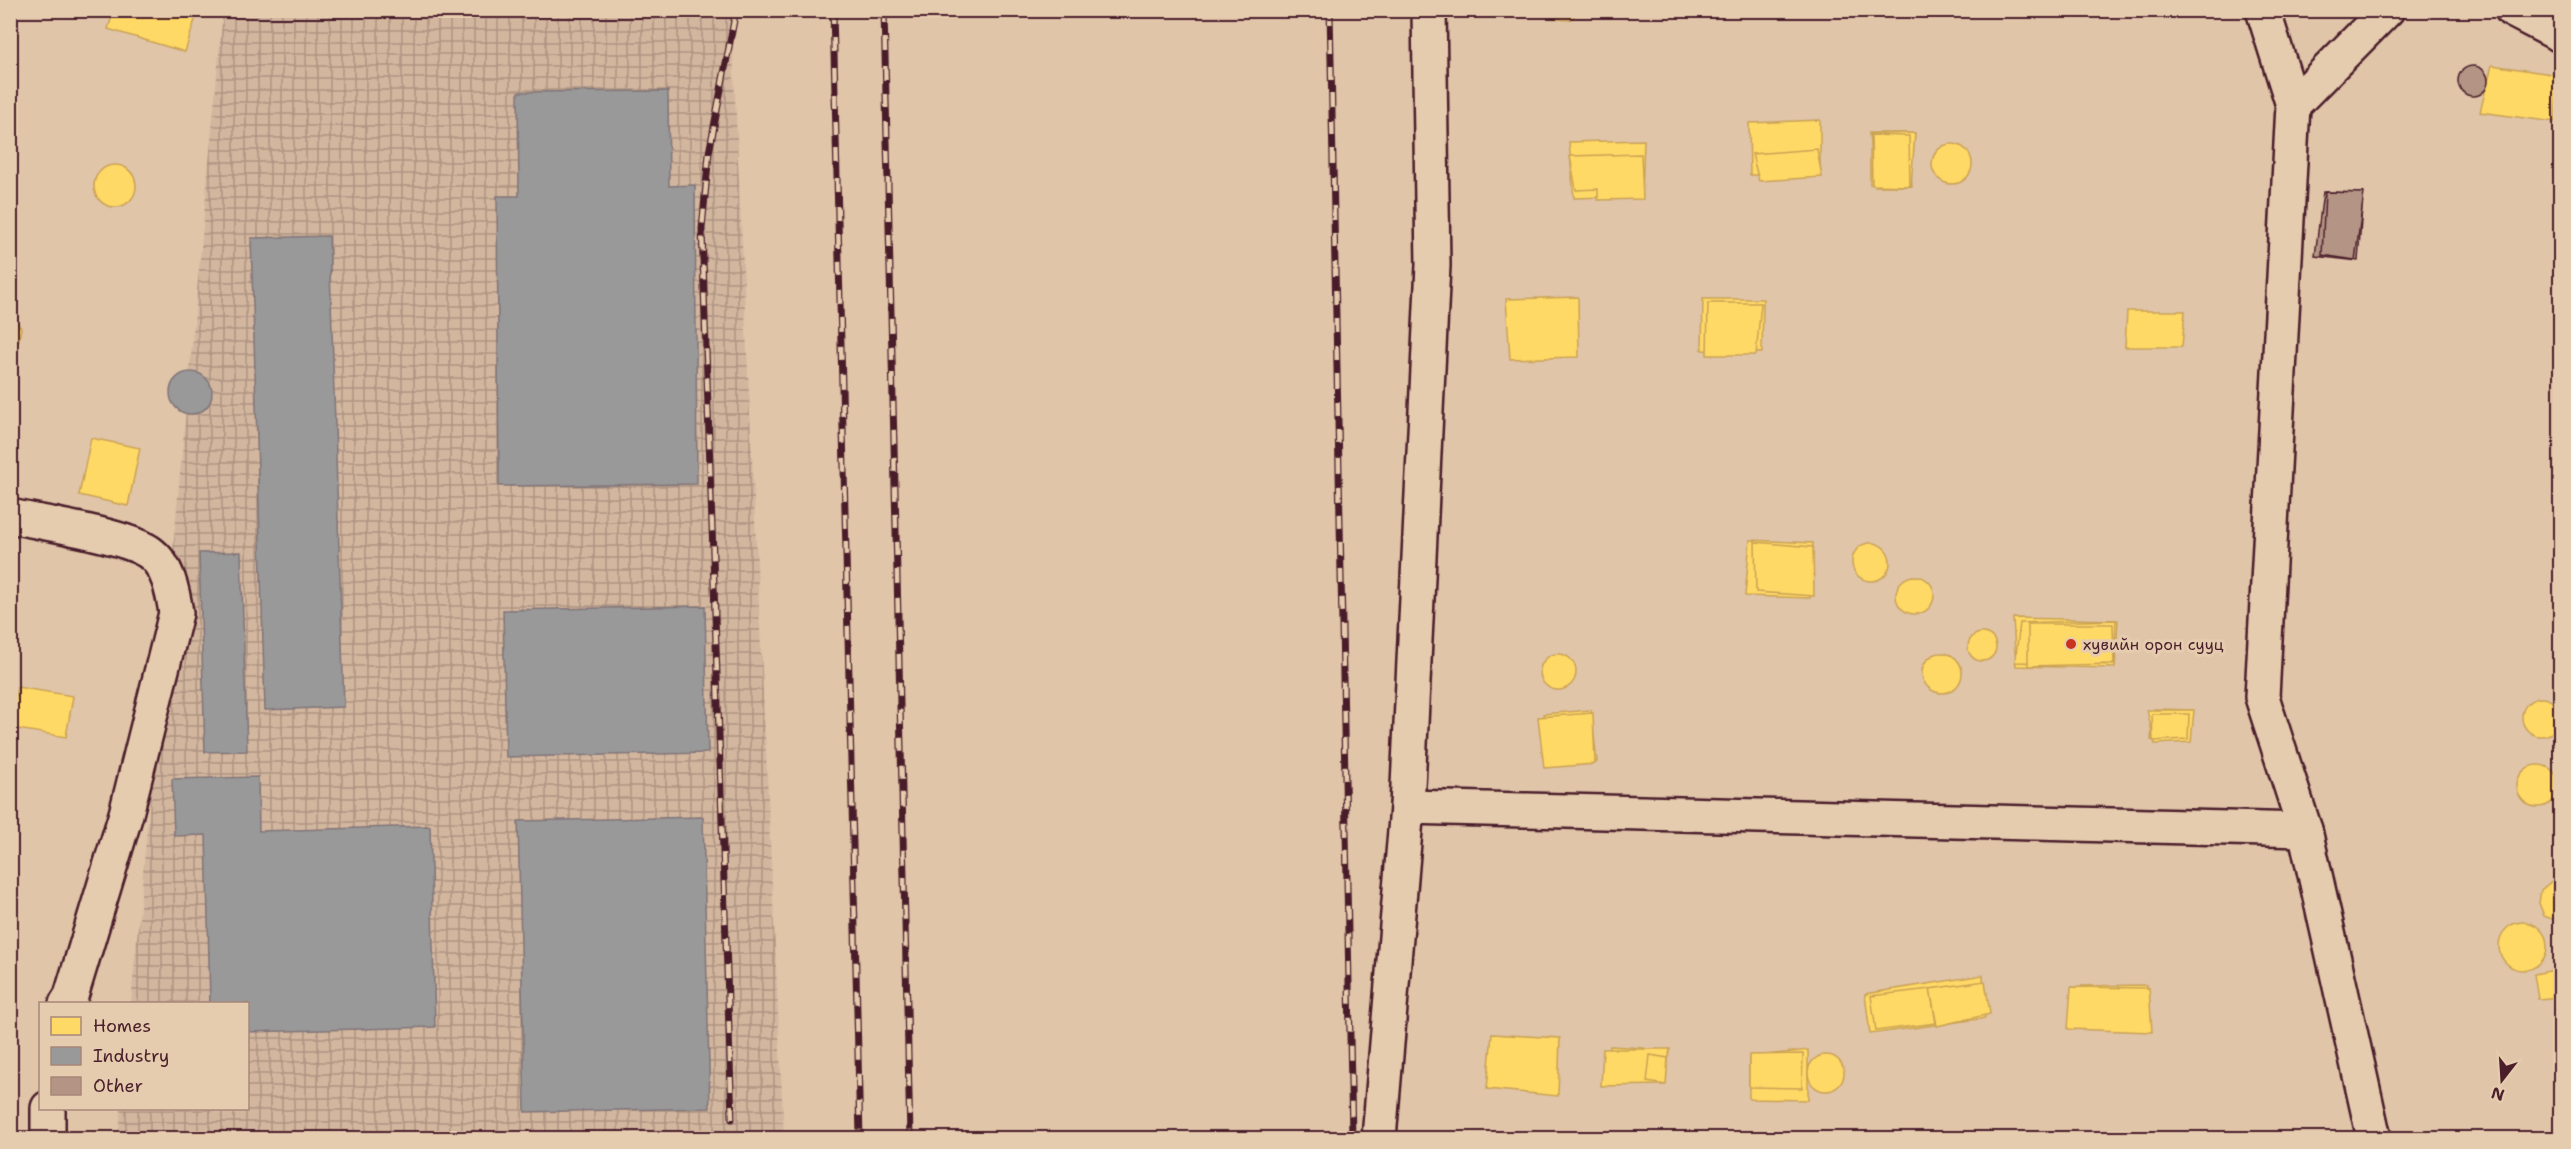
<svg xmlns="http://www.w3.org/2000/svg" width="2571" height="1149" font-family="'Shantell Sans',sans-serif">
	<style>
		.industrial { fill: url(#industrial-grid) }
		.homes { fill: #ffd966; stroke: #c9a154; stroke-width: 1.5 }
		.industry { fill: #999; stroke: #817478; stroke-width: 1.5 }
		.building { fill: #b49484; stroke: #4a1f2b; stroke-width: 1.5 }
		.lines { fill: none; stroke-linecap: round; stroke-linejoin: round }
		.minor-casing { stroke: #4a1f2b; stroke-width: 38 }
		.minor { stroke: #e6ccae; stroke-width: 33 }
		.rail-casing { stroke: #4a1f2b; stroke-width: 7 }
		.rail { stroke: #e6ccae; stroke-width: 4.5; stroke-dasharray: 14; stroke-linecap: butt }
		.poi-dot { fill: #c8321e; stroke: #e6ccae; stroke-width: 2 }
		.labels { text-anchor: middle; stroke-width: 6; stroke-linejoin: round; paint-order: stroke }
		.poi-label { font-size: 16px; fill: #4a1f2b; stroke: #e6ccae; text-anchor: start }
	</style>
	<defs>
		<pattern id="industrial-grid" width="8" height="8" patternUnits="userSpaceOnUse" patternTransform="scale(1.5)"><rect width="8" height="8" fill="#d3b69e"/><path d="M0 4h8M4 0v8" fill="none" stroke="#ad9381"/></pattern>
	</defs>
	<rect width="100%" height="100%" fill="#e0c5a9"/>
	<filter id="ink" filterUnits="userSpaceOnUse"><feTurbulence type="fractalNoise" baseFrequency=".0167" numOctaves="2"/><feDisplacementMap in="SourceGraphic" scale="12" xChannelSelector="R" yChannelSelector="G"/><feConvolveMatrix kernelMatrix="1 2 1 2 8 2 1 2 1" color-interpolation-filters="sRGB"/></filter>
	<g filter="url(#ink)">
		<path class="industrial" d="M223 11H731L784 1138H118L121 1109 248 1108V1004L131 1003Z"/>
		<g class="homes">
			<path d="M55 10H80L77 18Z"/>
			<path d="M114 10H198L185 52 108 29Z"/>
			<path d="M1547 10H1580L1571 19 1566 20 1554 18Z"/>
			<path d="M2492 65 2558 75 2555 122 2480 112Z"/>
			<path d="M1820 120V175H1750L1749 123Z"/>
			<path d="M1869 133H1907L1912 186H1875Z"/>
			<path d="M1915 133 1911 186 1870 184V134Z"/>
			<path d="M1871 135 1909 136 1910 186 1872 185Z"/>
			<path d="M1644 140 1642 196 1574 198 1569 142Z"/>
			<circle cx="1952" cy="164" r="20"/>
			<path d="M1817 149 1822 177 1759 181 1752 154Z"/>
			<path d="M1641 154 1643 199 1598 200V189L1576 190 1570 156Z"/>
			<circle cx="115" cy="186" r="21"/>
			<path d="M1578 297 1579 357 1510 359 1506 299Z"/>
			<path d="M1703 299H1763L1762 353 1702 350Z"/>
			<path d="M1708 303H1761L1756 355H1707Z"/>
			<path d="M2127 311H2185L2182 347H2125Z"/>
			<path d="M10 314 21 328 19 340 10 348Z"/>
			<path d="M91 438 140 448 128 506 79 495Z"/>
			<path d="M1750 540 1813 543 1810 598 1745 596Z"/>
			<path d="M1755 542 1813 547 1814 596 1756 592Z"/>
			<circle cx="1871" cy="562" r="19"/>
			<circle cx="1915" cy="595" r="19"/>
			<path d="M2013 618 2118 620 2115 668 2016 666Z"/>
			<path d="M2116 620 2114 665 2015 662 2020 623Z"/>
			<path d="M2028 624H2113L2114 664 2028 666Z"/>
			<circle cx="1982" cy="647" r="14"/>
			<circle cx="1942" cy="673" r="20"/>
			<circle cx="1558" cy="672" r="18"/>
			<path d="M17 687 73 696 66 737 11 728Z"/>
			<circle cx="2541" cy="717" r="19"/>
			<path d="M2154 709 2192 710 2190 739 2151 740Z"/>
			<path d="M1591 710 1597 762 1545 766 1543 714Z"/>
			<path d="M2147 710H2194L2191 742 2155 744Z"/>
			<path d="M1593 713 1595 764 1544 768 1538 717Z"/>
			<path d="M2152 714H2189L2188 739 2153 741Z"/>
			<circle cx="2538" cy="786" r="21"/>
			<path d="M2553 880H2560V922L2544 916 2539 903 2541 890Z"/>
			<circle cx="2523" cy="946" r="24"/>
			<path d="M2560 969V997L2538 999 2534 974Z"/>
			<path d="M1983 975 1985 1018 1870 1034 1865 994Z"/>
			<path d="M1985 981 1990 1014 1937 1026 1930 989Z"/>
			<path d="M2147 985 2148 1028 2082 1029V986Z"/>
			<path d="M2071 987 2149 988 2152 1032 2068 1029Z"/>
			<path d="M1930 989 1936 1023 1876 1031 1871 996Z"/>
			<path d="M1492 1034 1560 1038 1558 1096 1487 1089Z"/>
			<path d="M1610 1046 1644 1048 1643 1065 1609 1062Z"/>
			<path d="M1603 1049H1670L1664 1085 1601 1086Z"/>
			<path d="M1808 1050V1100L1749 1099V1057Z"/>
			<path d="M1803 1054 1802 1088 1749 1087V1055Z"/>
			<path d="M1650 1055 1668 1058 1666 1085 1647 1082Z"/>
			<circle cx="1826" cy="1073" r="18"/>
		</g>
		<g class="industry">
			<path d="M668 91 669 186 695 185 697 484 499 486 497 196H519L518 92Z"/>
			<path d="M329 236 344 707 265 710 251 238Z"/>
			<circle cx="191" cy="393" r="21"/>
			<path d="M241 552 247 751 205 752 199 553Z"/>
			<path d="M705 606 708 753 506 757 503 610Z"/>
			<path d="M258 777 259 831 430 826 435 1027 248 1032V1004H210L206 835 174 836 172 779Z"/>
			<path d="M703 817 710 1108 525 1112 518 821Z"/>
			<path d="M350 1136V1138H287Z"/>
		</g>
		<g class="building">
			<circle cx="2473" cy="81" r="15"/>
			<path d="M2323 192 2363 193 2358 261 2315 256Z"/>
			<path d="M2325 192 2364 193 2355 260 2322 255Z"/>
		</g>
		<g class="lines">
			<defs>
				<g id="minor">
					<path d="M2263 10 2293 105 2262 697 2305 830 2374 1138"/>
					<path d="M2512 10 2560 35"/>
					<path d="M2293 105 2387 10"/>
					<path d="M10 516C43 523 123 535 149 552 168 565 173 593 176 613L126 814 71 996 66 1004"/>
					<path d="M1407 807 2305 830"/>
					<path d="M48 1138V1108"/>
					<path d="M1379 1138 1407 807 1433 265 1429 10"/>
				</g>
			</defs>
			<use href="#minor" class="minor-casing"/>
			<use href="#minor" class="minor"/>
			<defs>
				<g id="rail">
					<path d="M833 10 860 1138"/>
					<path d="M884 10 910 1138"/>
					<path d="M1330 10 1352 1138"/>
					<path d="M732 1119 702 229 709 153 736 10"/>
				</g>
			</defs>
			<use href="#rail" class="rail-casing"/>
			<use href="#rail" class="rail"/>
		</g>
	</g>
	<circle class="poi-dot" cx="2071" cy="644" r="6"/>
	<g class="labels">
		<g class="poi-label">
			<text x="2083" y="650">хувийн орон сууц</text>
		</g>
	</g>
	<rect width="2571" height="1149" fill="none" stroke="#e6ccae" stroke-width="36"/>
	<rect x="18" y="18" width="2535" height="1113" fill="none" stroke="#4a1f2b" stroke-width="2" filter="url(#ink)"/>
	<rect x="39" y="1002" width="210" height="108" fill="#e6ccae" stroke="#a8877a" stroke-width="1.5"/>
	<rect x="51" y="1017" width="30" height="18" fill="#ffd966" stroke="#a8877a" stroke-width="1.5"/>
	<text x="93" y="1032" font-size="18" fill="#4a1f2b">Homes</text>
	<rect x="51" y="1047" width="30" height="18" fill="#999999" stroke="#a8877a" stroke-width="1.5"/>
	<text x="93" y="1062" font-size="18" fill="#4a1f2b">Industry</text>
	<rect x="51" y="1077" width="30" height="18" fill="#b49484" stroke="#a8877a" stroke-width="1.5"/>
	<text x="93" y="1092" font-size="18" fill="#4a1f2b">Other</text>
	<g transform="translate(2502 1080) rotate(197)" stroke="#e6ccae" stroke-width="4.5" paint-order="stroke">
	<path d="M0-4.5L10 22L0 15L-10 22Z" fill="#4a1f2b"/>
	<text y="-9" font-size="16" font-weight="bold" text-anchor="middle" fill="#4a1f2b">N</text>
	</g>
</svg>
